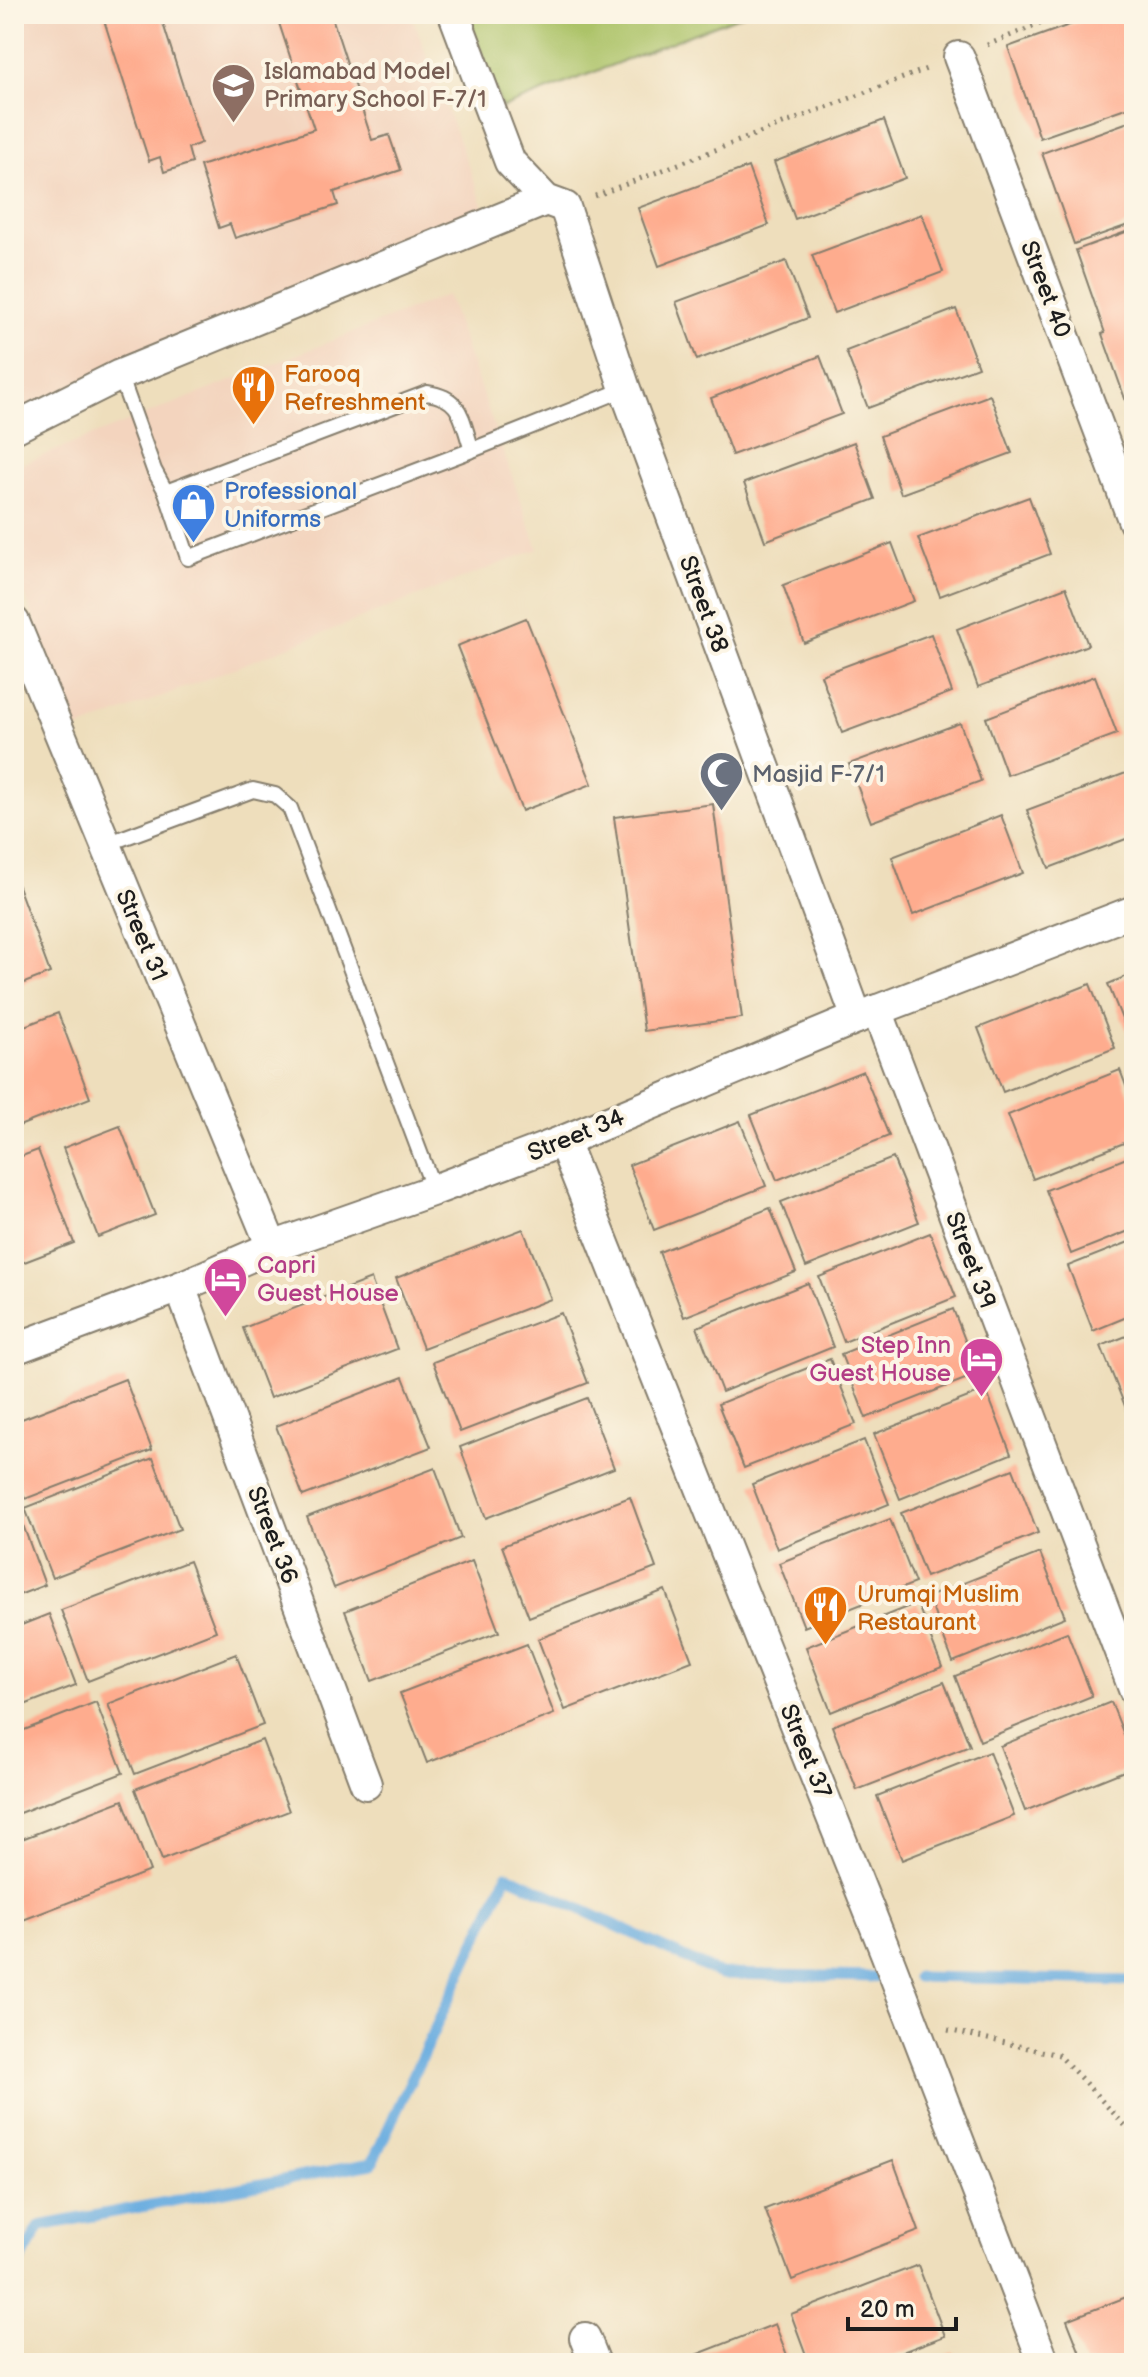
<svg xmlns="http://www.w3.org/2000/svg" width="1148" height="2377" font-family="'Balsamiq Sans',sans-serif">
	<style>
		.built { fill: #f3d4be }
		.green { fill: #acc368; stroke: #647042; stroke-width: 2 }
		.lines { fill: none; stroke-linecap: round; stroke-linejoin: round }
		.stream { stroke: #6bade0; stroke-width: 11 }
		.building { fill: #feac8e }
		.service-casing { stroke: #857d6c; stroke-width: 18 }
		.minor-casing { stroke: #857d6c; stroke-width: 34 }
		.path { stroke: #857d6c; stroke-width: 5; stroke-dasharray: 2 6; stroke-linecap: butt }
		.service { stroke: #fff; stroke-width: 14 }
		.minor { stroke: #fff; stroke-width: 30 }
		.labels { text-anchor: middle; stroke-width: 8; stroke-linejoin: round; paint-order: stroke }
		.education-label { font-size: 24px; fill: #785e54; stroke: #fcf5e5; text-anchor: start }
		.street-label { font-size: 24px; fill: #1c1c1c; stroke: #fcf5e5 }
		.food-label { font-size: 24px; fill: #c56008; stroke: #fcf5e5; text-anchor: start }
		.shop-label { font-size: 24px; fill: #366cbe; stroke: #fcf5e5; text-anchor: start }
		.worship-label { font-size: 24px; fill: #5b616d; stroke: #fcf5e5; text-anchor: start }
		.hotel-label { font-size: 24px; fill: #b23c85; stroke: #fcf5e5; text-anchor: start }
	</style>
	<rect width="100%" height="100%" fill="#fcf5e5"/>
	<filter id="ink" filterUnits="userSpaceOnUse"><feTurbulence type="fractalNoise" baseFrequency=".0125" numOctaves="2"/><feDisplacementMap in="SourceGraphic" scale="16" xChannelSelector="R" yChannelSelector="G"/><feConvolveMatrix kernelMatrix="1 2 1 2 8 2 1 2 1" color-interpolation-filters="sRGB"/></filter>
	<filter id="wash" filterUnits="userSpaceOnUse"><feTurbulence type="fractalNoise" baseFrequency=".006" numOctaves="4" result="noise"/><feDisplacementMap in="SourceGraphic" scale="32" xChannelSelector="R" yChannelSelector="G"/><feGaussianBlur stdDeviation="1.8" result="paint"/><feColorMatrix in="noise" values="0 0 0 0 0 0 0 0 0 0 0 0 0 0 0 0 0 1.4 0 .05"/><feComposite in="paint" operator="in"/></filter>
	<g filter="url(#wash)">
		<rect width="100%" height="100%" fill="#eedebc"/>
		<g class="built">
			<path d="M14 14H411L494 234 14 420Z"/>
			<path d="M447 295 538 549 76 730 14 566V467Z"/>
		</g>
		<path class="green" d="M467 14H744L502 108Z"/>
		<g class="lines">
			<g class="stream">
				<path d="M917 1977 1134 1981"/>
				<path d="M14 2272 40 2226 372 2163 507 1875 720 1974 878 1977"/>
			</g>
		</g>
		<g id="blocks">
			<g class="building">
				<path d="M102 14H160L201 143 188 148 192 163 164 172 160 157 149 161Z"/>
				<path d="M276 14H331L372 140 389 135 401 170 334 192 338 205 235 238 230 224 219 228 200 166 314 129Z"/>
				<path d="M1100 14H1134V105L1040 138 1008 47Z"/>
				<path d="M884 120 905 178 795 219 774 162Z"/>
				<path d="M1134 120V223L1074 244 1042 153Z"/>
				<path d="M748 167 769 225 659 266 638 208Z"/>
				<path d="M922 214 943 272 834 313 812 255Z"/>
				<path d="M1134 229V424L1102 334 1105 333 1076 250Z"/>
				<path d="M786 261 808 318 697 360 676 302Z"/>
				<path d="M956 309 978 367 868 408 846 351Z"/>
				<path d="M820 356 842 414 732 455 711 398Z"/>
				<path d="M990 395 1012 453 901 494 880 436Z"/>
				<path d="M854 442 875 499 765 541 744 483Z"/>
				<path d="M1029 497 1050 554 940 596 918 538Z"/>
				<path d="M892 543 914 601 804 643 783 585Z"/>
				<path d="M1066 587 1088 645 978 687 957 629Z"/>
				<path d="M526 618 592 784 522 811 457 646Z"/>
				<path d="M931 634 952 692 842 733 821 675Z"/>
				<path d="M1095 676 1117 734 1007 775 986 718Z"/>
				<path d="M960 723 981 781 871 822 849 764Z"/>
				<path d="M1134 770V836L1049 868 1027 810Z"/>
				<path d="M713 804 742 1018 644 1031 614 817Z"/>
				<path d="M1001 815 1023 873 913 915 892 857Z"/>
				<path d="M18 886 50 973 14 987V888Z"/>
				<path d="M1134 973V1049L1108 984Z"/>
				<path d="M1090 984 1115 1048 1003 1092 978 1028Z"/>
				<path d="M58 1013 90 1098 14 1128V1030Z"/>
				<path d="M1120 1070 1134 1107V1139L1033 1179 1008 1115Z"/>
				<path d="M863 1071 889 1136 777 1180 751 1115Z"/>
				<path d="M740 1121 766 1186 654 1230 629 1165Z"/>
				<path d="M120 1126 155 1215 98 1237 63 1148Z"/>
				<path d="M38 1150 74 1243 14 1266V1159Z"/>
				<path d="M1134 1155V1229L1071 1254 1046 1190Z"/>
				<path d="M893 1158 919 1222 806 1267 781 1202Z"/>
				<path d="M770 1208 796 1272 684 1317 659 1252Z"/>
				<path d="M523 1229 551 1299 423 1348 396 1278Z"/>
				<path d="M930 1233 956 1297 844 1342 819 1277Z"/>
				<path d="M1134 1240V1314L1093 1331 1068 1266Z"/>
				<path d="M371 1279 397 1349 270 1398 243 1328Z"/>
				<path d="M808 1283 833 1347 722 1392 697 1327Z"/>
				<path d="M953 1309 978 1374 866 1418 841 1354Z"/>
				<path d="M561 1313 588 1383 460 1432 433 1362Z"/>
				<path d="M1134 1333V1408L1127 1411 1101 1346Z"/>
				<path d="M830 1359 856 1424 744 1468 718 1404Z"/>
				<path d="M403 1377 431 1447 303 1496 276 1426Z"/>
				<path d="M125 1379 152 1450 25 1499 14 1471V1422Z"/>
				<path d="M986 1390 1011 1454 900 1499 874 1434Z"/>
				<path d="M587 1398 614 1468 486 1518 460 1447Z"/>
				<path d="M864 1440 889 1504 777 1549 752 1484Z"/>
				<path d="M153 1458 180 1529 52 1578 25 1508Z"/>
				<path d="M435 1468 461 1538 334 1588 307 1517Z"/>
				<path d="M1013 1469 1038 1533 926 1577 901 1513Z"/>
				<path d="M630 1497 656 1568 529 1617 502 1546Z"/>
				<path d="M19 1514 45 1585 14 1597V1516Z"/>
				<path d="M890 1519 915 1583 804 1627 779 1563Z"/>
				<path d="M1040 1553 1065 1617 953 1662 928 1597Z"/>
				<path d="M189 1561 216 1631 88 1681 61 1610Z"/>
				<path d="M472 1561 499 1632 372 1681 345 1611Z"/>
				<path d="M665 1590 692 1661 565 1710 538 1639Z"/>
				<path d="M917 1603 942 1667 831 1712 806 1647Z"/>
				<path d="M49 1614 76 1685 14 1709V1628Z"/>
				<path d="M1067 1632 1092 1696 980 1741 955 1676Z"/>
				<path d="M527 1644 554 1714 427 1763 400 1693Z"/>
				<path d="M236 1654 263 1725 135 1774 108 1704Z"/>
				<path d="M944 1682 970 1746 857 1790 832 1726Z"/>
				<path d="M96 1702 123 1773 14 1815V1734Z"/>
				<path d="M1111 1702 1134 1760V1767L1025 1811 1000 1746Z"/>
				<path d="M262 1740 289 1811 162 1860 135 1789Z"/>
				<path d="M989 1752 1014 1816 902 1860 877 1796Z"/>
				<path d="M123 1800 150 1871 23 1920 14 1898V1842Z"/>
				<path d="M893 2160 919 2231 792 2280 765 2209Z"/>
				<path d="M918 2265 945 2336 873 2363H809L791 2314Z"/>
				<path d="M1134 2294V2363H1084L1067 2320Z"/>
				<path d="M775 2324 790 2363H675Z"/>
				<path d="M954 2352 958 2363H926Z"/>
			</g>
		</g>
	</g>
	<g filter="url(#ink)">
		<use href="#blocks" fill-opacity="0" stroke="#857d6c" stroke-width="2"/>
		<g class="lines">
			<defs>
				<g id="service">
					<path d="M120 375 154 470 166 492 188 558 472 450 625 389"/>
					<path d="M166 492 427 393C463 398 461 419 472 450"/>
					<path d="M104 845 253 790 275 795 290 808 434 1190"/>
				</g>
				<g id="minor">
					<path d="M454 14 510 162 546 200 565 207 625 389 857 1018"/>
					<path d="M959 57 1134 522"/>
					<path d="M14 428 120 375 546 200"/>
					<path d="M14 622 272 1247"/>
					<path d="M877 1010 1134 1689"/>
					<path d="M563 1141 886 1953 1044 2363"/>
					<path d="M180 1287 366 1784"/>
					<path d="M14 1349 180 1287 272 1247 434 1190 563 1141 857 1018 1134 911"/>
					<path d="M585 2338 595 2363"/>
				</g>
			</defs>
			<use href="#service" class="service-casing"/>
			<use href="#minor" class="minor-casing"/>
			<g class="path">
				<path d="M987 45 1064 14"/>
				<path d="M595 196 929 68"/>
				<path d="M948 2030 1059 2055 1134 2135"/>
			</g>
			<use href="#service" class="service"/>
			<use href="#minor" class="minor"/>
		</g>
	</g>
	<defs>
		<symbol id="school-pin" viewBox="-11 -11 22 30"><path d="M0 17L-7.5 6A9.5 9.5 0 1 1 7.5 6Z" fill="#8d6e63" stroke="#fcf5e5"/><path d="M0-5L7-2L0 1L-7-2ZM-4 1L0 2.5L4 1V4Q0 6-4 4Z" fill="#fff"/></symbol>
		<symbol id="restaurant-pin" viewBox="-11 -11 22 30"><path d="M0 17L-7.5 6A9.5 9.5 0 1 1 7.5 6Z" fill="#e8710a" stroke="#fcf5e5"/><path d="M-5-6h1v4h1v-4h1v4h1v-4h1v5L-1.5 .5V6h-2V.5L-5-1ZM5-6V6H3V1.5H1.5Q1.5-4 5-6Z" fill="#fff"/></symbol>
		<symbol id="shop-pin" viewBox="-11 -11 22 30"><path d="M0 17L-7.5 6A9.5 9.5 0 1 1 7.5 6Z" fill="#3f7fe0" stroke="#fcf5e5"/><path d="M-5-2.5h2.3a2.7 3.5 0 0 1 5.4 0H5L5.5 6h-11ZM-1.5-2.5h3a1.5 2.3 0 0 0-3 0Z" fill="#fff"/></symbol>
		<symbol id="mosque-pin" viewBox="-11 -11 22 30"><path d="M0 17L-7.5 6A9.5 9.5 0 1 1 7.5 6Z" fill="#6b7280" stroke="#fcf5e5"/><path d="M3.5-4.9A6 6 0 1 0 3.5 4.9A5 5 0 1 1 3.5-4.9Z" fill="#fff"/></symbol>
		<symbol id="hotel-pin" viewBox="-11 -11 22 30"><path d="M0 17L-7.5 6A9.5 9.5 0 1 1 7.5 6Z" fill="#d1479c" stroke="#fcf5e5"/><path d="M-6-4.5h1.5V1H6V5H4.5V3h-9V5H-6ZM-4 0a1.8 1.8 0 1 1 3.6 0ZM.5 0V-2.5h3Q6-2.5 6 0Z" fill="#fff"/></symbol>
	</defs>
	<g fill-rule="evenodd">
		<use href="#school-pin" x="208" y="60" width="51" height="69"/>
		<use href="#restaurant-pin" x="228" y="362" width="51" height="69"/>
		<use href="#shop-pin" x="168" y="480" width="51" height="69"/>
		<use href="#mosque-pin" x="696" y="748" width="51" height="69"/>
		<use href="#hotel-pin" x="200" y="1254" width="51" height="69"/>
		<use href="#hotel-pin" x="956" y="1334" width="51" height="69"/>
		<use href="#restaurant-pin" x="800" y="1582" width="51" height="69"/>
	</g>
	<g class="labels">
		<g class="education-label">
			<text x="264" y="79">Islamabad Model<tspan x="264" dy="28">Primary School F-7/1</tspan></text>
		</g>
		<g class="street-label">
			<text transform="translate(1046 289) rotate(69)" y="8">Street 40</text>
			<text transform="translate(704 604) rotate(70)" y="8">Street 38</text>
			<text transform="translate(142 935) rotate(67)" y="8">Street 31</text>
			<text transform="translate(576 1135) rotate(-22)" y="8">Street 34</text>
			<text transform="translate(971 1260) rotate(69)" y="8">Street 39</text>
			<text transform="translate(273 1535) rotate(69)" y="8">Street 36</text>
			<text transform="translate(806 1751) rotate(68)" y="8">Street 37</text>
		</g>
		<g class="food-label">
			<text x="284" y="382">Farooq<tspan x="284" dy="28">Refreshment</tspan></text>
			<text x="857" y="1602">Urumqi Muslim<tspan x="857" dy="28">Restaurant</tspan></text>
		</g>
		<g class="shop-label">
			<text x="224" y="499">Professional<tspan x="224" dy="28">Uniforms</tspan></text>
		</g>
		<g class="worship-label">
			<text x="752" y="782">Masjid F-7/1</text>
		</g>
		<g class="hotel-label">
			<text x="257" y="1273">Capri<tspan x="257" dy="28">Guest House</tspan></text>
			<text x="951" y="1353" text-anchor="end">Step Inn<tspan x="951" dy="28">Guest House</tspan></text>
		</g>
	</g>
	<rect width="1148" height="2377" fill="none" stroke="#fcf5e5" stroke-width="48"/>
	<path d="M848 2317v12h108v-12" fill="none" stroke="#1c1c1c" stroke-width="4"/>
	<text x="860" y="2317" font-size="24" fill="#1c1c1c" stroke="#fcf5e5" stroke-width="6" paint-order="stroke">20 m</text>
</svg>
